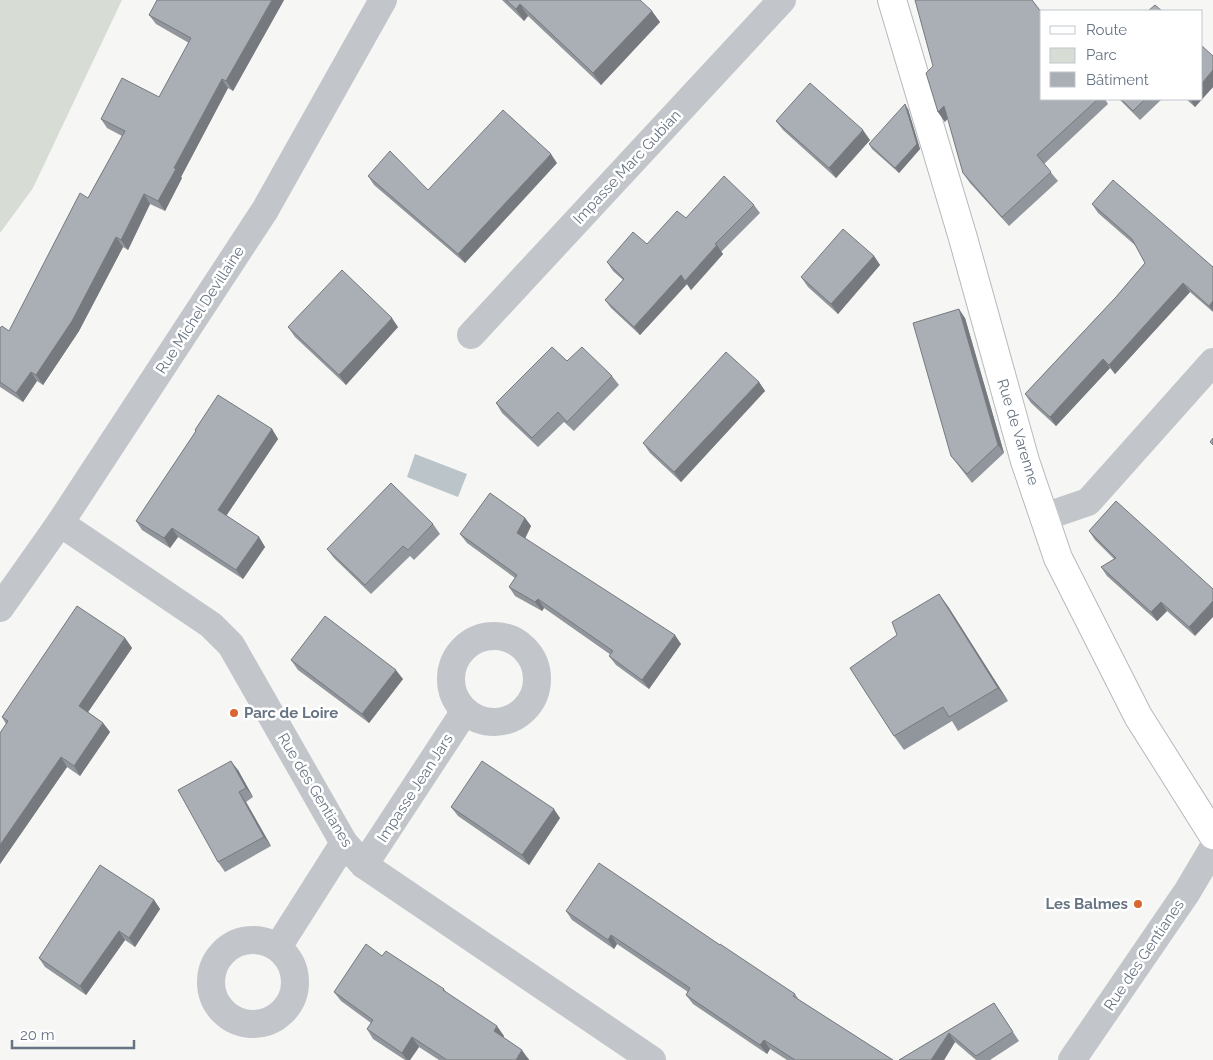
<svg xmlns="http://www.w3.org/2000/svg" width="1213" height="1060" font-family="Raleway,sans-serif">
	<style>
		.green { fill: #d7ddd5 }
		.water { fill: #bac4c9 }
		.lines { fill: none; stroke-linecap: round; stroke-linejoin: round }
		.secondary-casing { stroke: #b5b9bd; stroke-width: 30 }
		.street { stroke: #c2c5c9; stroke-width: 28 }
		.secondary { stroke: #fff; stroke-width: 28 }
		.wall { fill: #91969c }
		.shaded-wall { fill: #767a7f }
		.building { fill: #a9afb5; stroke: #767a7f }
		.poi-dot { fill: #da6530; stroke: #fff; stroke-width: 2 }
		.labels { text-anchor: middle; stroke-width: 5; stroke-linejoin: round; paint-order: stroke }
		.street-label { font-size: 15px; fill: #677483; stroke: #fff }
		.poi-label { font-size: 15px; font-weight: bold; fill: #677483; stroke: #fff; text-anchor: start }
	</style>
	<rect width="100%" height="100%" fill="#f6f7f4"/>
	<path class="green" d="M0 0H122L33 188 0 233Z"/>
	<path class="water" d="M415 454 467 474 458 497 407 477Z"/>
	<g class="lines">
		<defs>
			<path id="secondary" d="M892 0 963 238 1025 461 1058 558 1138 716 1213 835"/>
		</defs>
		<use href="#secondary" class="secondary-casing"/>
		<g class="street">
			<path d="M471 335 782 0"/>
			<path d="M1044 517 1088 502 1213 362"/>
			<path d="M60 523 211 625 231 645 344 843 364 865 652 1060"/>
			<path d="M0 608 60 523 265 210 383 0"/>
			<circle cx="494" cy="679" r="43"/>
			<path d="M364 865 465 711"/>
			<circle cx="253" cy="982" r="42"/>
			<path d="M278 947 344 843"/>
			<path d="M1072 1060 1187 892 1213 848"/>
		</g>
		<use href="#secondary" class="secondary"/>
	</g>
	<g class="wall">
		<path d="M284 0 233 91 228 88 181 177 182 178 165 211 150 204 128 250 123 247 79 331 43 385 37 381 23 402 0 387V328L9 331 88 198 122 136 107 128 101 119 159 97 189 43 156 24 149 15Z"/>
		<path d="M502 0H640L660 22 601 85 528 16 524 21Z"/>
		<path d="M1213 56V87L1195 107 1186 99H1202Z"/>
		<path d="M933 66 1042 99H1105L1108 104 1044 164 1058 181 1009 226 970 183 963 173 948 118 945 122 938 112Z"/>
		<path d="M1119 99H1162L1140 120Z"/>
		<path d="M908 109 920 149 899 173 872 149 869 144Z"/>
		<path d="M776 121 870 140 836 178 783 130Z"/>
		<path d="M557 163 465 263 374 185 368 176 428 190Z"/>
		<path d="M1092 204 1213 267V312L1190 292 1115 374 1110 368 1056 426 1031 403 1025 394 1116 297 1145 263 1136 246 1098 213Z"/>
		<path d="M754 205 760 213 721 252 723 254 691 290 687 284 640 335 611 308 605 300 623 280 613 271 607 262 647 244 686 218Z"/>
		<path d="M874 256 880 265 838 314 808 287 801 277Z"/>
		<path d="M965 318 1004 453 972 483 951 456Z"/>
		<path d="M288 327H398L346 385 295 337Z"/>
		<path d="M567 361 612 376 619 385 574 431 564 422 538 447 502 413 496 403Z"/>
		<path d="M759 382 765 391 681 482 650 453 643 443Z"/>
		<path d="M272 429 278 439 226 516 259 537 265 547 243 579 178 537 170 548 142 530 136 521 196 431 195 430Z"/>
		<path d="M1116 501 1195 636 1167 611 1157 621 1107 576 1101 567 1114 559 1095 540 1089 531Z"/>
		<path d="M525 518 531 526 525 539 681 644 649 689 616 665 609 656 611 655 544 608 542 611 515 596 509 587 515 578 467 543 460 534Z"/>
		<path d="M433 524 440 534 414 560 410 556 371 594 334 558 327 549Z"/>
		<path d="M939 594 949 608 1008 701 958 731 952 721 904 750 894 736 897 635Z"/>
		<path d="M125 638 132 648 88 712 103 723 110 732 80 776 67 767 0 864V733L6 724 2 717Z"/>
		<path d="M291 660 403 679 369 723 298 670Z"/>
		<path d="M238 770 253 797 246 802 271 846 225 872 218 862Z"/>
		<path d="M451 807 560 818 529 865 458 816Z"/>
		<path d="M154 900 160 909 135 947 125 940 86 995 45 967 39 958Z"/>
		<path d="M566 911 720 945 795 994 799 1000 893 1060H787L770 1049 767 1054 693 1004 686 995 688 992 617 944 614 949 572 920Z"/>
		<path d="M444 989 446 992 504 1036 503 1037 529 1059V1060H439L419 1047 410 1060H405L373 1039 367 1029 371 1023 341 1001 334 992Z"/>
		<path d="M994 1003 1019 1041 990 1060H976L955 1042 944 1060H899Z"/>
	</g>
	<g class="shaded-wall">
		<path d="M272 0H284L233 91 226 81Z"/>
		<path d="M520 4 528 16 524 21 516 9Z"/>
		<path d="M652 11 660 22 601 85 593 73Z"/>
		<path d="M1213 70V87L1195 107 1190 99H1202V83Z"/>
		<path d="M222 79 228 88 181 177 182 178 165 211 158 201 174 168Z"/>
		<path d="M905 104 908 109 920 149 899 173 895 168Z"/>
		<path d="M944 106 950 115 945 122 938 112Z"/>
		<path d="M863 130 870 140 836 178 829 168Z"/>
		<path d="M551 154 557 163 465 263 458 254Z"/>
		<path d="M144 194 150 204 128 250 121 240Z"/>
		<path d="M116 237 123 247 79 331 43 385 36 375Z"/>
		<path d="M717 245 723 254 691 290 685 281Z"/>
		<path d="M874 256 880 265 838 314 831 304Z"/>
		<path d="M681 275 687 284 640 335 634 327Z"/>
		<path d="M1183 283 1190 292 1115 374 1109 365Z"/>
		<path d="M1213 301V311L1209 306Z"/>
		<path d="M959 309 965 318 1004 453 998 445Z"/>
		<path d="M392 318 398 327 346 385 339 375Z"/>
		<path d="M1103 359 1110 368 1056 426 1050 417Z"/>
		<path d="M31 372 37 381 23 402 16 393Z"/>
		<path d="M759 382 765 391 681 482 674 472Z"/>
		<path d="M272 429 278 439 224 519 218 510Z"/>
		<path d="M525 518 531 526 523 542 517 533Z"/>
		<path d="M172 528 178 537 170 548 164 538Z"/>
		<path d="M259 537 265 547 243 579 236 570Z"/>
		<path d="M939 594 949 608 1008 701 998 688Z"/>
		<path d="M538 599 544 608 542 611 535 602Z"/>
		<path d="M1213 601V617L1195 636 1189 627Z"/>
		<path d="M1161 602 1167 611 1157 621 1151 612Z"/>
		<path d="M675 635 681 644 649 689 642 680Z"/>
		<path d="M125 638 132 648 86 715 79 706Z"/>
		<path d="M396 670 403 679 369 723 362 714Z"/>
		<path d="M103 723 110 732 80 776 74 766Z"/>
		<path d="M61 757 67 767 0 864V845Z"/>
		<path d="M231 761 238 770 253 797 246 788Z"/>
		<path d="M239 792 246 802 271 846 264 837Z"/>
		<path d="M554 809 560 818 529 865 522 855Z"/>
		<path d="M154 900 160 909 135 947 129 938Z"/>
		<path d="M119 931 125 940 86 995 80 986Z"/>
		<path d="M611 935 617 944 614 949 608 940Z"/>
		<path d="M497 1026 504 1036 501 1041 494 1031Z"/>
		<path d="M949 1033 955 1042 944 1060H931Z"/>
		<path d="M412 1037 419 1047 410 1060H407L402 1053Z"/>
		<path d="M764 1040 770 1049 767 1054 760 1045Z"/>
		<path d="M522 1050 529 1060H516Z"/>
	</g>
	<g class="building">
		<path d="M157 0H272L226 81 222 79 174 168 176 169 158 201 144 194 121 240 116 237 72 321 36 375 31 372 16 393 0 382V328L2 326 9 331 80 193 88 198 125 131 101 119 122 78 159 97 191 38 149 15Z"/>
		<path d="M506 0H640L652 11 593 73 520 4 516 9Z"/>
		<path d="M915 0H1032L1042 13V99H1098L1037 155 1051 172 1002 217 963 173 944 106 938 112 926 73 933 66Z"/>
		<path d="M1155 5 1162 11H1148Z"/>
		<path d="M1202 46 1213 56V70L1202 83Z"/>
		<path d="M810 83 863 130 829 168 776 121Z"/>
		<path d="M1121 99H1145L1133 111Z"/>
		<path d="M905 104 917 144 895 168 869 144Z"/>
		<path d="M503 110 551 154 458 254 368 176 390 151 428 190Z"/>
		<path d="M724 176 754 205 715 244 717 245 685 281 681 275 634 327 605 300 624 279 607 262 633 232 647 244 677 211 686 218Z"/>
		<path d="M1113 180 1213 267V301L1209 306 1183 283 1109 365 1103 359 1050 417 1025 394 1116 297 1145 263 1132 239 1092 204Z"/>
		<path d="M843 229 874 256 831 304 801 277Z"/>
		<path d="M342 270 392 318 339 375 288 327Z"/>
		<path d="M959 309 998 445 967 474 951 456 913 323Z"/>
		<path d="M552 347 567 361 582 347 612 376 567 422 558 412 532 438 496 403Z"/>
		<path d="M726 352 759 382 674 472 643 443Z"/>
		<path d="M218 395 272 429 218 510 259 537 236 570 172 528 164 538 136 521 196 431 195 430Z"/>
		<path d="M1213 438V445L1210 442Z"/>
		<path d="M391 483 433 524 408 550 403 546 365 585 327 549Z"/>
		<path d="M490 493 525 518 517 533 675 635 642 680 609 656 613 651 538 599 535 602 509 587 517 575 460 534Z"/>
		<path d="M1116 501 1213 589V601L1189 627 1161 602 1151 612 1101 567 1116 558 1089 531Z"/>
		<path d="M939 594 998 688 949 717 943 707 894 736 850 668 897 635 892 622Z"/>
		<path d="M77 606 125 638 79 706 103 723 74 766 61 757 0 845V733L8 721 2 717Z"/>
		<path d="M325 616 396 670 362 714 291 660Z"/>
		<path d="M231 761 246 788 239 792 264 837 218 862 178 790Z"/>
		<path d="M482 761 554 809 522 855 451 807Z"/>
		<path d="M599 863 720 945V944L795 994 793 996 893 1060H795L764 1040 760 1045 686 995 690 988 611 935 608 940 566 911Z"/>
		<path d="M100 865 154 900 129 938 119 931 80 986 39 958Z"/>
		<path d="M366 944 382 956 386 951 444 989 443 990 497 1026 494 1031 522 1050 516 1060H447L412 1037 402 1053 367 1029 373 1020 334 992Z"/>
		<path d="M994 1003 1013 1032 976 1056 949 1033 931 1060H899Z"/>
	</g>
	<g class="poi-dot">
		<circle cx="234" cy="713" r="5"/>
		<circle cx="1138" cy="904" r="5"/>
	</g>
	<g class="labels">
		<g class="street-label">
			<text transform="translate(627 167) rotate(-47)" y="5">Impasse Marc Gubian</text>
			<text transform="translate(200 310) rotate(-57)" y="5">Rue Michel Devillaine</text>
			<text transform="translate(1018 432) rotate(73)" y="5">Rue de Varenne</text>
			<text transform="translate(415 788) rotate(-57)" y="5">Impasse Jean Jars</text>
			<text transform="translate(315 790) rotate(59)" y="5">Rue des Gentianes</text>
			<text transform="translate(1144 955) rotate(-56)" y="5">Rue des Gentianes</text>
		</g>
		<g class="poi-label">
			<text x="244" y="718">Parc de Loire</text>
			<text x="1128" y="909" text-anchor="end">Les Balmes</text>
		</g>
	</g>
	<rect x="1040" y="10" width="162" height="90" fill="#ffffff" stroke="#c2c7cd"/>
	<rect x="1050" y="26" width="25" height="8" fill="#ffffff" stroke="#c2c7cd"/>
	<text x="1086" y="35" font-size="15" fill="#677483">Route</text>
	<rect x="1050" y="48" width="25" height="15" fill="#d7ddd5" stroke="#c2c7cd"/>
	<text x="1086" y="60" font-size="15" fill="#677483">Parc</text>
	<rect x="1050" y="72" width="25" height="15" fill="#a9afb5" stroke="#c2c7cd"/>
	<text x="1086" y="85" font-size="15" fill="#677483">Bâtiment</text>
	<path d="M12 1040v8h122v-8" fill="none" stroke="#677483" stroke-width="2.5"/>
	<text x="20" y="1040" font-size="15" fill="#677483" stroke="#ffffff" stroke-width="4" paint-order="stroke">20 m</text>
</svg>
